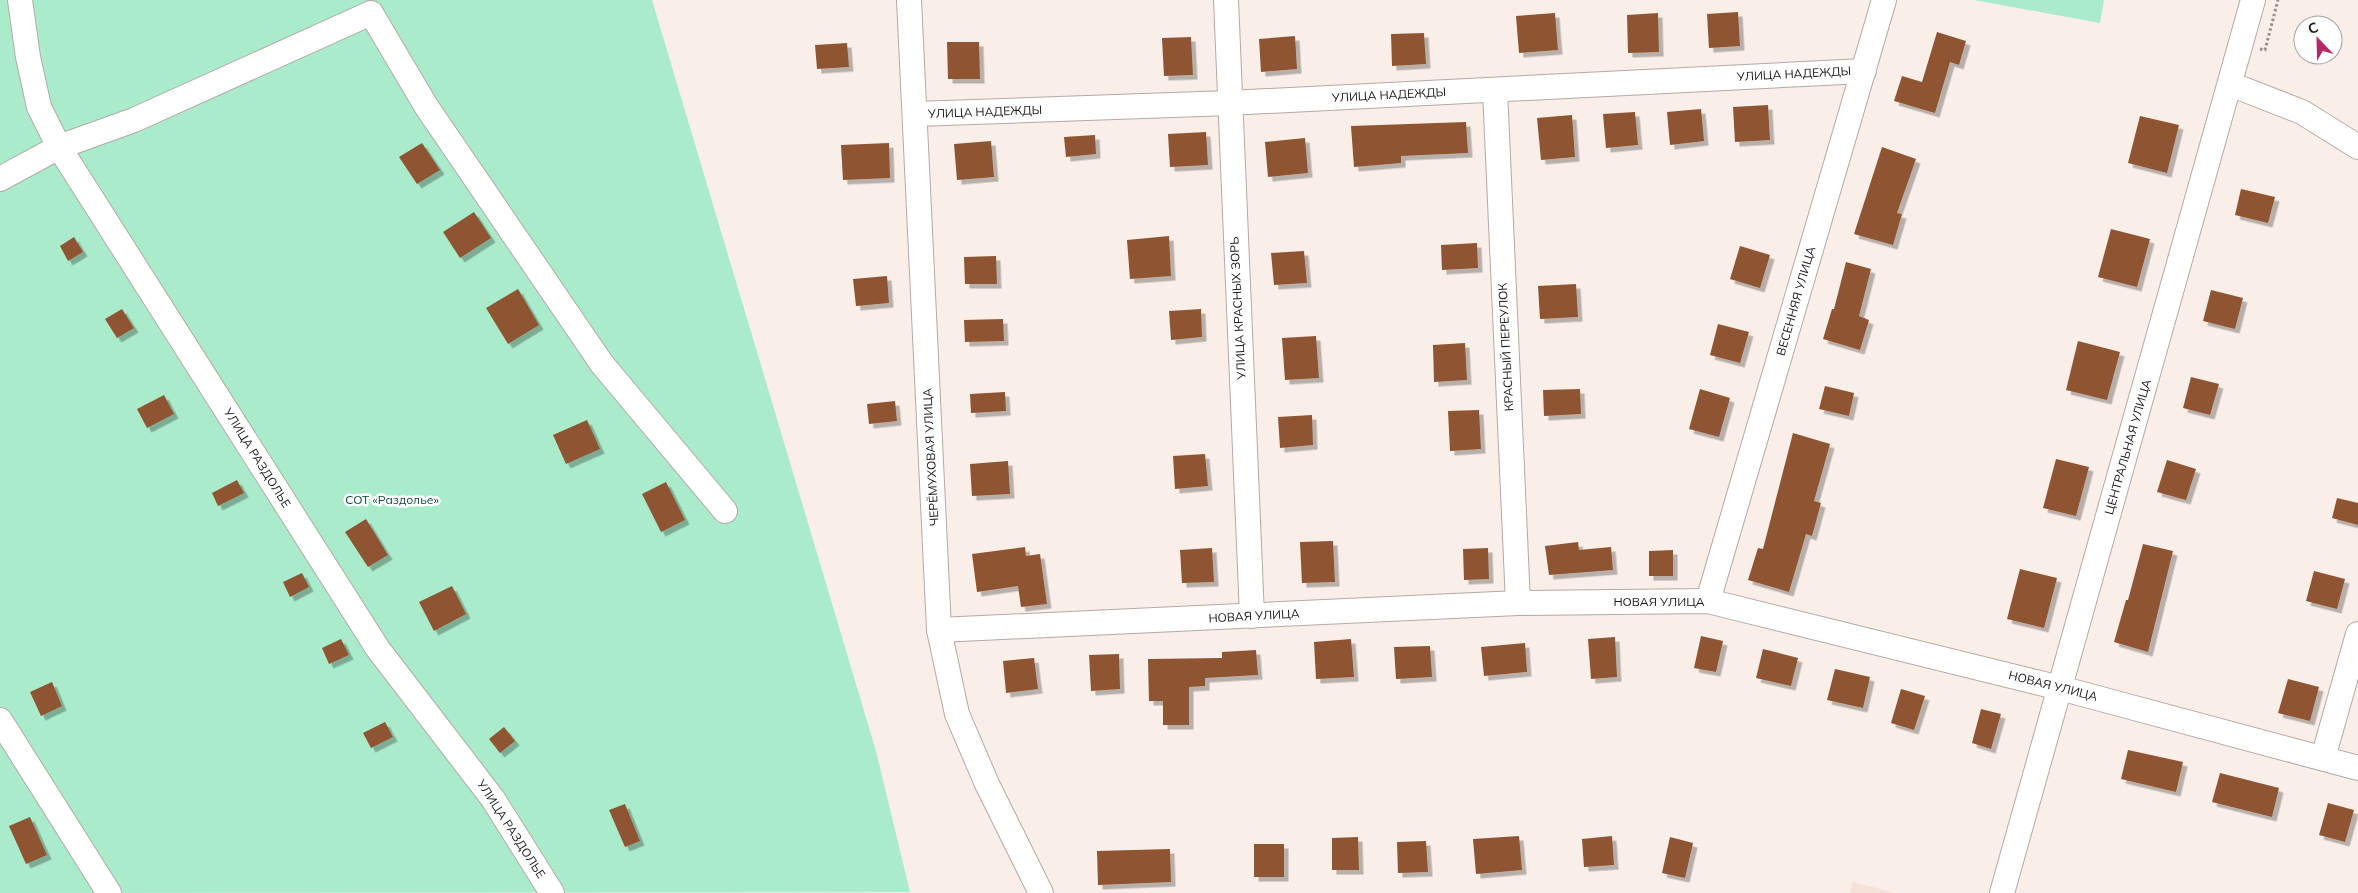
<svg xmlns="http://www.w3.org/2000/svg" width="2358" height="893" font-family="Mulish,sans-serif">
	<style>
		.built { fill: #f4e1d7 }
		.green { fill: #a9ebca }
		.building { fill: #8f5432; filter: url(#shadow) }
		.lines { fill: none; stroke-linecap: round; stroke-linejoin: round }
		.minor-casing { stroke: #b4a9a4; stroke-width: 26 }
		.path { stroke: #978f8a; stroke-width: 3; stroke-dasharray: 2.5 2.5; stroke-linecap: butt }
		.minor { stroke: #fff; stroke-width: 24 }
		.labels { text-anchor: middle; stroke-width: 5; stroke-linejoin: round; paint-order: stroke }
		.street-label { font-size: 12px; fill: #1b1715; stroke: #fff }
		.park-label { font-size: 12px; fill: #0c4a33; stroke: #fff }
	</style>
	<defs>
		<filter id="shadow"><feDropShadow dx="4.5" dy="4.5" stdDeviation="0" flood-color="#0004"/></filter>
	</defs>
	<rect width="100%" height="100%" fill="#f9eee8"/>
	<path class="built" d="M1853 882 1896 893H1850Z"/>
	<g class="green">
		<path d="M0 0H652L876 751 910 892 0 893Z"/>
		<path d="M1974 0H2104L2100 23Z"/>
	</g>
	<g class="building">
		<path d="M1738 12 1740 46 1709 48 1707 14Z"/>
		<path d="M1555 13 1558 50 1519 53 1516 16Z"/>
		<path d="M1658 13 1659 52 1628 53 1627 15Z"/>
		<path d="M1937 32 1966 41 1959 65 1950 62 1935 113 1894 101 1902 76 1922 82Z"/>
		<path d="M1424 33 1426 64 1392 66 1391 34Z"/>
		<path d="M1295 36 1297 69 1261 72 1259 39Z"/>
		<path d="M1191 37 1193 75 1164 76 1162 38Z"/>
		<path d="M947 42H979L980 79H948Z"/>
		<path d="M847 43 849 67 817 69 815 45Z"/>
		<path d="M1768 105 1770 140 1735 142 1733 107Z"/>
		<path d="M1701 109 1704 141 1670 145 1667 112Z"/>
		<path d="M1635 112 1638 145 1606 148 1603 114Z"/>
		<path d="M1572 115 1575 157 1541 160 1537 118Z"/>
		<path d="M2140 116 2179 125 2167 173 2128 163Z"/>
		<path d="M1466 122 1468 153 1401 156V163L1354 167 1351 126Z"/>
		<path d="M1206 132 1208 165 1170 167 1168 134Z"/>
		<path d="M1095 135 1096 154 1066 157 1064 137Z"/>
		<path d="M1305 138 1308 173 1268 177 1265 142Z"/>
		<path d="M991 141 994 177 957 180 954 144Z"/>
		<path d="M422 143 440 170 417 184 399 157Z"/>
		<path d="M889 143 890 178 843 180 841 145Z"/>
		<path d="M1882 147 1916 159 1897 213 1902 214 1893 245 1854 234Z"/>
		<path d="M2241 189 2275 197 2268 223 2235 215Z"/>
		<path d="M474 212 491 238 460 258 443 232Z"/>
		<path d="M2111 229 2150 239 2137 287 2098 277Z"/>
		<path d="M1169 236 1171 276 1130 279 1127 240Z"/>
		<path d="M74 237 83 252 68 261 60 246Z"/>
		<path d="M1477 243 1478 268 1442 270 1441 245Z"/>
		<path d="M1740 246 1770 255 1760 288 1730 279Z"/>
		<path d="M1304 251 1307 283 1274 285 1271 253Z"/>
		<path d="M996 256 997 284H965L964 257Z"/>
		<path d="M1846 262 1871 269 1859 316 1869 320 1860 350 1823 339 1832 309H1834Z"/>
		<path d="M887 276 889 303 856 306 853 279Z"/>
		<path d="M1576 284 1578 317 1540 319 1538 286Z"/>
		<path d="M518 289 539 325 508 344 486 308Z"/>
		<path d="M2211 290 2243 298 2235 329 2203 321Z"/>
		<path d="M122 309 134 328 117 338 105 319Z"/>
		<path d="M1201 309 1202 337 1171 340 1169 311Z"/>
		<path d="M1003 319 1004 341 965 342 964 320Z"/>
		<path d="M1718 324 1749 332 1740 363 1710 355Z"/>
		<path d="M1316 336 1319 378 1285 380 1282 338Z"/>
		<path d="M2078 341 2120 352 2107 400 2066 390Z"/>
		<path d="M1465 343 1467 380 1434 382 1433 345Z"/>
		<path d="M2191 377 2219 384 2210 415 2183 408Z"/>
		<path d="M1825 386 1854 393 1849 416 1819 409Z"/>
		<path d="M1580 389 1581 414 1544 416 1543 390Z"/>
		<path d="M1700 389 1730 398 1719 437 1689 429Z"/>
		<path d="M1005 392 1006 411 971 413 970 394Z"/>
		<path d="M164 395 174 414 147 428 137 409Z"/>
		<path d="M895 401 897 421 869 424 867 404Z"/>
		<path d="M1479 410 1481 449 1450 451 1448 411Z"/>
		<path d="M1312 415 1313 445 1280 448 1278 417Z"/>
		<path d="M587 420 600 449 566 464 553 435Z"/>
		<path d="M1793 433 1830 444 1814 501 1821 503 1812 536 1806 534 1789 592 1748 580 1758 548 1763 549Z"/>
		<path d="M1205 454 1208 486 1175 489 1173 456Z"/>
		<path d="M2056 459 2089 467 2076 516 2043 508Z"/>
		<path d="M2167 460 2196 469 2186 500 2157 492Z"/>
		<path d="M1008 461 1010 494 972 496 970 464Z"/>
		<path d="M237 480 244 493 218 506 212 493Z"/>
		<path d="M666 482 685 520 661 532 642 494Z"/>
		<path d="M2337 498 2358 503V525L2332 518Z"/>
		<path d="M366 519 388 555 368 567 345 532Z"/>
		<path d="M1333 541 1335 582 1302 583 1300 542Z"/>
		<path d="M1578 542 1579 550 1611 547 1613 570 1549 575 1545 546Z"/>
		<path d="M2143 544 2173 551 2148 652 2114 642 2126 600H2128Z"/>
		<path d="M1025 547 1026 556 1040 554 1047 604 1021 607 1018 586 977 592 972 554Z"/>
		<path d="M1212 548 1214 582 1182 583 1180 550Z"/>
		<path d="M1488 548 1489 579 1464 580 1463 549Z"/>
		<path d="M1673 550V576H1649V551Z"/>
		<path d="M2020 569 2057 578 2044 628 2007 619Z"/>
		<path d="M2314 571 2345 579 2337 609 2306 601Z"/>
		<path d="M302 573 309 587 290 597 283 582Z"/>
		<path d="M452 586 466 614 434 631 419 602Z"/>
		<path d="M1701 636 1723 641 1716 672 1694 668Z"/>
		<path d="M1615 637 1617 677 1591 679 1588 639Z"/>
		<path d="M341 639 349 655 329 664 322 648Z"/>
		<path d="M1351 639 1354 677 1316 679 1314 642Z"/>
		<path d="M1525 643 1527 672 1484 676 1481 647Z"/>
		<path d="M1430 646 1432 677 1396 679 1394 647Z"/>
		<path d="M1763 649 1798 658 1791 686 1756 678Z"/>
		<path d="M1256 650 1258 675 1205 678V686L1189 687V725H1163V701H1149L1148 659 1222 658V652Z"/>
		<path d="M1119 654 1120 689 1091 691 1089 655Z"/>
		<path d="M1034 658 1038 689 1006 693 1003 661Z"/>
		<path d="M1835 669 1870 677 1863 708 1827 700Z"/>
		<path d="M2288 679 2319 687 2310 721 2278 713Z"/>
		<path d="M52 682 62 706 41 716 30 692Z"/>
		<path d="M1901 689 1925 696 1914 730 1891 723Z"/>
		<path d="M1981 709 2001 714 1991 749 1972 743Z"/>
		<path d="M385 722 393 737 371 748 363 733Z"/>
		<path d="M504 727 515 741 500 753 489 739Z"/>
		<path d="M2128 750 2183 762 2176 792 2121 779Z"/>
		<path d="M2220 773 2279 788 2272 817 2212 802Z"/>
		<path d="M2328 803 2354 810 2345 842 2319 835Z"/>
		<path d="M625 804 640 841 625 847 609 810Z"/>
		<path d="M30 817 47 855 26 864 9 826Z"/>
		<path d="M1519 836 1522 870 1476 874 1473 839Z"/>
		<path d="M1612 836 1614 865 1584 867 1582 839Z"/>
		<path d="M1358 837 1359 870H1332V838Z"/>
		<path d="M1670 837 1693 843 1685 878 1662 873Z"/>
		<path d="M1426 841 1428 872 1398 873 1397 842Z"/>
		<rect x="1254" y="844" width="30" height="33"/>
		<path d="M1170 849 1171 882 1098 885 1097 851Z"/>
	</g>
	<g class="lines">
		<defs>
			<g id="minor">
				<path d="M20 0 28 57 39 107 59 147 378 649 493 799 552 893"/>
				<path d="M909 0 939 630 957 714 987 784 1041 893"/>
				<path d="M1226 0 1252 616"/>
				<path d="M2230 84 2302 112 2358 147"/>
				<path d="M1495 90 1518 603"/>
				<path d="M915 114 1229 103 1864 71"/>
				<path d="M0 179 59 147 134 120 371 13 426 106 602 364 725 511"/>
				<path d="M1708 601 1884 0"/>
				<path d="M939 630 1518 603 1708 601 2060 688 2358 768"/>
				<path d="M0 720 109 893"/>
				<path d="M2323 758 2358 634"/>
				<path d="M2002 893 2253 0"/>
			</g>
		</defs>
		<use href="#minor" class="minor-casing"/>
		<path class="path" d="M2260 49 2265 50 2278 0"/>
		<use href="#minor" class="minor"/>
	</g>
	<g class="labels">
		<g class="street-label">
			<text transform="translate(1794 74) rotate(-3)" y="4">УЛИЦА НАДЕЖДЫ</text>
			<text transform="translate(1389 95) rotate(-3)" y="4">УЛИЦА НАДЕЖДЫ</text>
			<text transform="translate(985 112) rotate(-2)" y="4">УЛИЦА НАДЕЖДЫ</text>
			<text transform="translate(1796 301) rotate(-74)" y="4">ВЕСЕННЯЯ УЛИЦА</text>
			<text transform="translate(1238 308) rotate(-93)" y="4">УЛИЦА КРАСНЫХ ЗОРЬ</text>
			<text transform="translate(1506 347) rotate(-93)" y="4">КРАСНЫЙ ПЕРЕУЛОК</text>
			<text transform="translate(2128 447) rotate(-74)" y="4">ЦЕНТРАЛЬНАЯ УЛИЦА</text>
			<text transform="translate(931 457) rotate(-93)" y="4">ЧЕРЁМУХОВАЯ УЛИЦА</text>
			<text transform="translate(257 458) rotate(58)" y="4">УЛИЦА РАЗДОЛЬЕ</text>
			<text x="1659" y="606">НОВАЯ УЛИЦА</text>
			<text transform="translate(1254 616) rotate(-3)" y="4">НОВАЯ УЛИЦА</text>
			<text transform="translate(2053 686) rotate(14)" y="4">НОВАЯ УЛИЦА</text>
			<text transform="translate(511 829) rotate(57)" y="4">УЛИЦА РАЗДОЛЬЕ</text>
		</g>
		<g class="park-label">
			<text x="392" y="504">СОТ «Раздолье»</text>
		</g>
	</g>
	<g transform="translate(2318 40) rotate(337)"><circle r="24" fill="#ffffff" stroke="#a4a2a1"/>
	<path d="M0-4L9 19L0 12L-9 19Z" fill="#b42a67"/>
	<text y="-8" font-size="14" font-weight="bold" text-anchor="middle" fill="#1b1715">С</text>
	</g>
</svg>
